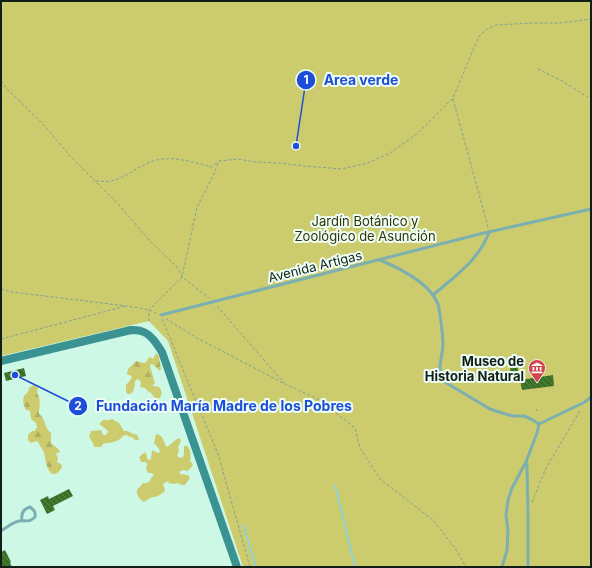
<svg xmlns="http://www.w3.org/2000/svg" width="592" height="568" font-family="Inter,sans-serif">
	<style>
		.forest { fill: url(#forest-firs) }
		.green { fill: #cccc6f }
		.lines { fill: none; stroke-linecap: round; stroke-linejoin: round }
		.stream { stroke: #7dd4f6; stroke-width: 1.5 }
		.building { fill: url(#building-back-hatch) }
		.path { stroke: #81a193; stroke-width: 1; stroke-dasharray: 3 2; stroke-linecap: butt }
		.lane { stroke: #7cb0b0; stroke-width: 3 }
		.secondary { stroke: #3b9293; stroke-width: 8 }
		.labels { text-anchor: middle; stroke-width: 4; stroke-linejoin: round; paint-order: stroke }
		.park-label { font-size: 13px; fill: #333308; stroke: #eefef7 }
		.street-label { font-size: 13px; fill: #102019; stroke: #eefef7 }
		.poi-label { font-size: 13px; font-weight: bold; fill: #102019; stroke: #eefef7; text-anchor: end }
		.leader { fill: none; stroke: #1d4ed8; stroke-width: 1.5 }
		.callout-dot { fill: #1d4ed8; stroke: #eefef7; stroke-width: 1.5 }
		.mark-label { font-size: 12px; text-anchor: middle; font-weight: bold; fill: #fff }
		.callout-label { font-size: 14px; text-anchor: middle; font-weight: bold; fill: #1d4ed8; stroke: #eefef7; stroke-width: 4; stroke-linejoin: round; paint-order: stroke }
	</style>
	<defs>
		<pattern id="forest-firs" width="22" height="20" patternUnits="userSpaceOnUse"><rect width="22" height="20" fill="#cccc6f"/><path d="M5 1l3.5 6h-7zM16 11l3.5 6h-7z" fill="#aeaf60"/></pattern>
		<pattern id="building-back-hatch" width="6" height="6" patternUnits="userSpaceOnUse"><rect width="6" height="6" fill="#3a7026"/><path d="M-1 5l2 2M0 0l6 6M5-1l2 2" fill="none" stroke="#59834b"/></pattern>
	</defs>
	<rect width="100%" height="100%" fill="#cef8e6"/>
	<g class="forest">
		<path d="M157 353 159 357 161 369 160 371 159 370 152 364H151L150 366C152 372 153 378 155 383L153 385V386L159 387C162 390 163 397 158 399L154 397 151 393 148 391 145 388 140 387 141 382 138 379 135 381C134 386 135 391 130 394H128L126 392V385L132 378 131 376 127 374 128 369 136 361 144 363C148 362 147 358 150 357L154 359V356Z"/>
		<path d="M33 385 36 386 38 388 37 393C42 402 39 405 39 414 46 418 44 428 51 433V443L59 450 60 452 57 453 56 454 58 458 57 462 61 464 62 467C60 471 57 475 52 474 46 469 46 460 44 453 43 450 40 446 38 442L37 441 31 443 28 440V435L32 431H35L37 427 36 423 31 419 30 411 26 410C24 406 22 400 24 396 27 392 28 394 29 388Z"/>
	</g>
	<g class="green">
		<path d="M1 1H591V567H243L168 341 149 321 1 356Z"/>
		<path d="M112 419 119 423 124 431H128L131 433 137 435 139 439 138 440H135L132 437H130L126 435 123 436C120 441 109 444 104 443L101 447H94L93 443 89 437 91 431 101 430 103 435H106L108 432 107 430 99 424 103 420H109Z"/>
		<path d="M156 434C164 434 163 443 167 447L177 439 180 438 181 441 178 447 179 451 177 456 180 458 183 457 184 454V446H187C191 450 191 456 190 461L193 464C192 467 189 470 187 471L183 470 179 472 181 474 188 475 190 478 185 485H181L178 483 174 484 168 483 169 481 164 483 163 484 165 490 164 492 158 496 150 498 144 502C140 500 136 495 137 490L143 483H147L150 481 151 478 154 475 152 473H148L146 468 147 466V463L145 462H141L139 457 145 452 147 455V459L150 460 151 459 152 450 158 453 160 452 159 449 154 443Z"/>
	</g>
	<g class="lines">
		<g class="stream">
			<path d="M335 485 355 567"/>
			<path d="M243 525 256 567"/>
		</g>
	</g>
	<g class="building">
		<path d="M517 363 519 380 511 381 510 364Z"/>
		<path d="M24 368 26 376 6 381 4 373Z"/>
		<path d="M553 375 554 386 522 390 520 380Z"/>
		<path d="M69 489 73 496 53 506 55 510 47 514 40 500 48 496 49 499Z"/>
		<path d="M5 550 11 562 10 563 12 567H3L1 564V552Z"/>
	</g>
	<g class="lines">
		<g class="path">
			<path d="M538 69 562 81 591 99"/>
			<path d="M1 81 8 90 41 122 72 158 118 204 150 241 177 267 182 277 209 298"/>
			<path d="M453 99 488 227"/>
			<path d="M96 181C100 181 106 182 111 181 126 178 138 166 153 161 171 155 193 162 211 167L218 162"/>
			<path d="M1 289 12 292 134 307 149 310 156 313"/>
			<path d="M217 306 284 383"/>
			<path d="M162 319 218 454 250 567"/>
			<path d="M166 319 197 338 285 384 320 400 355 428 360 448 380 479 433 520 455 548 466 567"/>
			<path d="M149 321V310L182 277 197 207 213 176 219 161 238 159 255 162 279 163 305 166 341 169 368 163 390 153 418 133 453 98 479 36 487 29 496 25 533 23H560L591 19"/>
			<path d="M1 339 126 306"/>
			<path d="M536 411 537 409"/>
			<path d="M532 502 546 468 581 409"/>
		</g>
		<g class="lane">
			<path d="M380 260C399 268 430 283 438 304 440 312 443 336 443 345 442 358 437 369 443 381L490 409 502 413 513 416H524L531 419 539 424"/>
			<path d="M433 295C454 277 480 259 489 232"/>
			<path d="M161 315 484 233 591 209"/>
			<path d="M539 424 585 402 591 397"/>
			<path d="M527 464 528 514V567"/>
			<path d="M1 531C6 528 13 522 19 521 27 520 29 523 35 517 36 512 34 510 30 507 22 509 21 515 22 521"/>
			<path d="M502 567 507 550 508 530 506 515 508 500 512 488 526 462 537 433 539 424"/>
		</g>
		<path class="secondary" d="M1 361 131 330C134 330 138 330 141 331 151 334 157 344 162 352L237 567"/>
	</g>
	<defs>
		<symbol id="museum-pin" viewBox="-11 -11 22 30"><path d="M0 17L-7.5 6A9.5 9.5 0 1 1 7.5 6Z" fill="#d3434a" stroke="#eefef7"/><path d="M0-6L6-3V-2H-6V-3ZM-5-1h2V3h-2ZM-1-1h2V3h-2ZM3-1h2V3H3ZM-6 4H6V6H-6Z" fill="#fff"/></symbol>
	</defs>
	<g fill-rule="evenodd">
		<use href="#museum-pin" x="527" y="358" width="20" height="27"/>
	</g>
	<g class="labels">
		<g class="park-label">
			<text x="365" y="226">Jardín Botánico y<tspan x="365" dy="15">Zoológico de Asunción</tspan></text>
		</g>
		<g class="street-label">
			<text transform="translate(315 266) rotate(-14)" y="5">Avenida Artigas</text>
		</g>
		<g class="poi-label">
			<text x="524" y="366">Museo de<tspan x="524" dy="15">Historia Natural</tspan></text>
		</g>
	</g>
	<path class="leader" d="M296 146L306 80M15 375L78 406"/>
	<g class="callout-dot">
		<circle cx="296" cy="146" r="4"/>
		<circle cx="15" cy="375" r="4"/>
		<circle cx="306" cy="80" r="10"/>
		<circle cx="78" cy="406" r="10"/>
	</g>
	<g class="mark-label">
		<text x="306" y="84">1</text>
		<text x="78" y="410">2</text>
	</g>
	<g class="callout-label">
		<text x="361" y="85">Area verde</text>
		<text x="224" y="411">Fundación María Madre de los Pobres</text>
	</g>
	<rect width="592" height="568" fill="none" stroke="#102019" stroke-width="4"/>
</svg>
